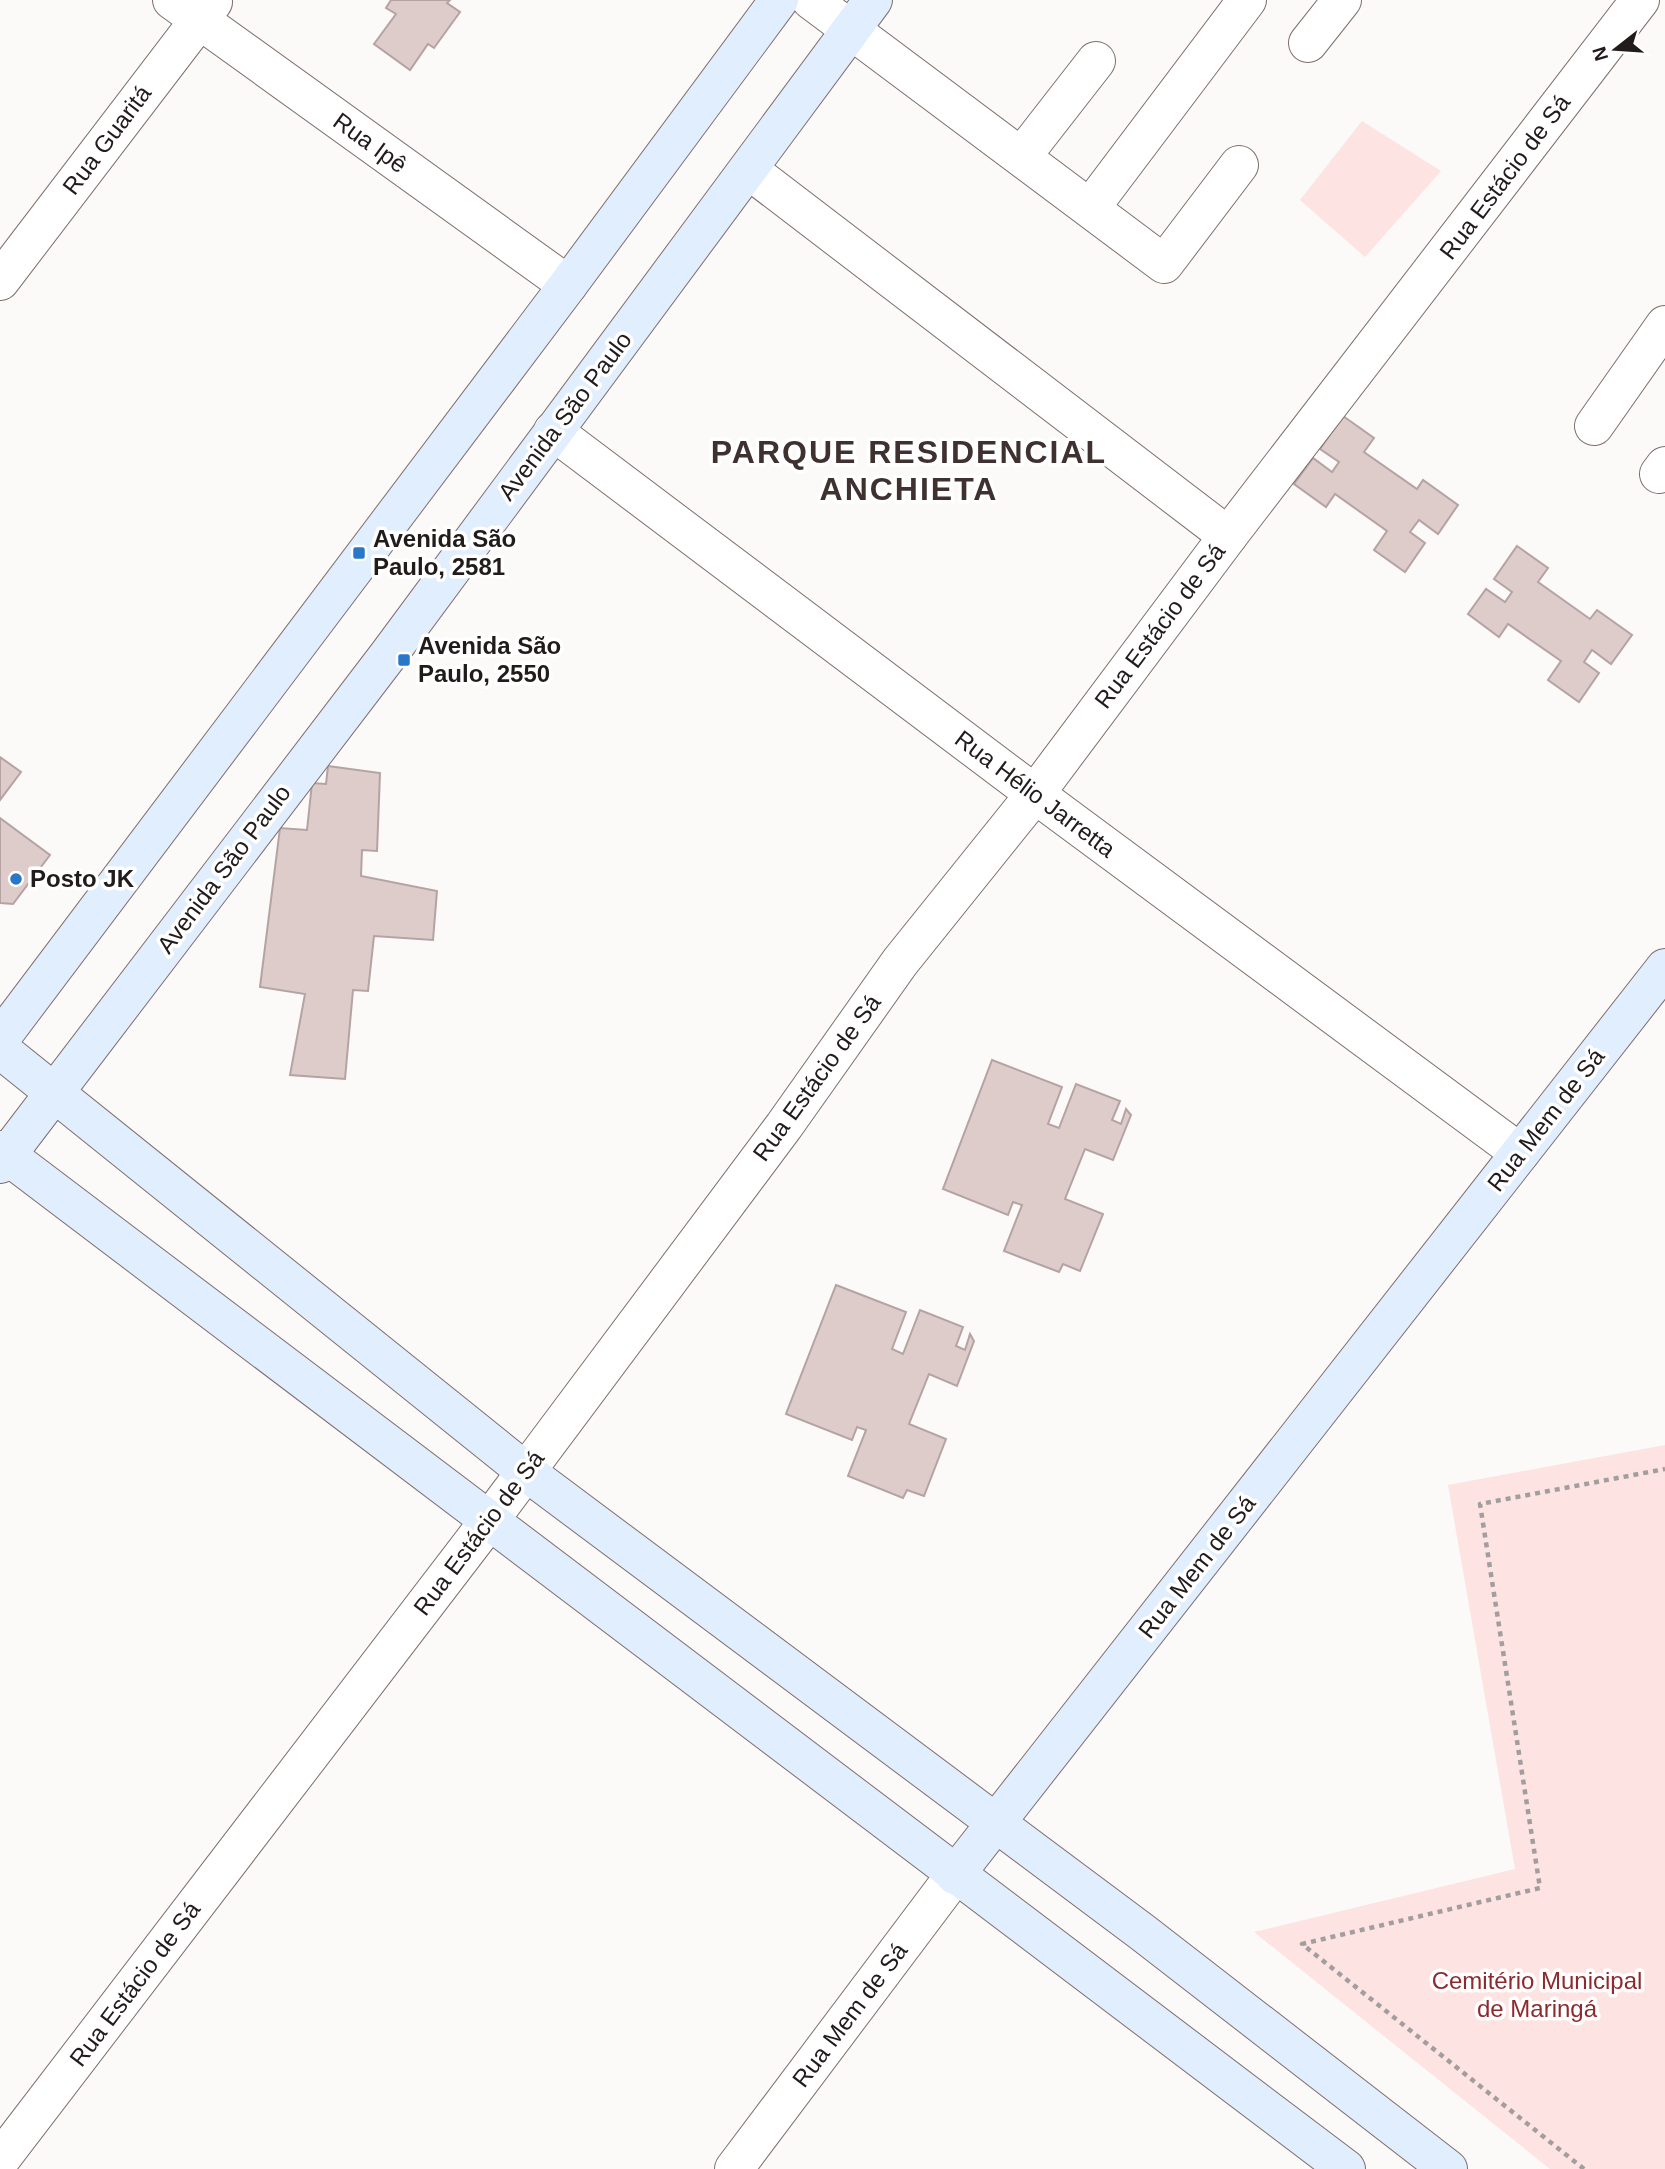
<svg xmlns="http://www.w3.org/2000/svg" width="1665" height="2169" font-family="Helvetica,sans-serif">
	<style>
		.green { fill: #fde3e1 }
		.building { fill: #decccb; stroke: #b4a3a2; stroke-width: 2 }
		.lines { fill: none; stroke-linecap: round; stroke-linejoin: round }
		.street-casing { stroke: #7e6f6e; stroke-width: 40 }
		.secondary-casing { stroke: #7e6f6e; stroke-width: 40 }
		.path { stroke: #a29e9e; stroke-width: 4.5; stroke-dasharray: 5 5; stroke-linecap: butt }
		.street { stroke: #fff; stroke-width: 38 }
		.secondary { stroke: #e0eefe; stroke-width: 38 }
		.poi-dot { fill: #2878c7; stroke: #fff; stroke-width: 2.5 }
		.labels { text-anchor: middle; stroke-width: 7; stroke-linejoin: round; paint-order: stroke }
		.street-label { font-size: 24px; fill: #211b1b; stroke: #fff }
		.poi-label { font-size: 24px; font-weight: bold; fill: #211b1b; stroke: #fff; text-anchor: start }
		.park-label { font-size: 24px; fill: #8d2a2e; stroke: #fff }
		.district-label { font-size: 32px; font-weight: bold; letter-spacing: 2px; fill: #3e3130; stroke: #fff }
	</style>
	<rect width="100%" height="100%" fill="#fcf9f9"/>
	<g class="green">
		<path d="M1362 121 1441 171 1365 257 1300 200Z"/>
		<path d="M1665 1445V2169H1550L1254 1932 1515 1869 1448 1485Z"/>
	</g>
	<g class="building">
		<path d="M391 0H450L447 3 460 12 434 48 428 44 410 70 374 44 396 14 386 8Z"/>
		<path d="M1343 416 1374 438 1364 452 1417 489 1423 480 1458 505 1438 534 1419 520 1410 532 1425 543 1405 572 1374 550 1387 531 1335 494 1326 507 1294 484 1313 458 1332 472 1339 462 1320 449Z"/>
		<path d="M1517 546 1548 568 1538 582 1590 619 1597 610 1632 635 1611 664 1592 650 1584 662 1599 673 1579 702 1548 680 1561 661 1508 624 1499 637 1468 614 1486 589 1505 602 1512 592 1494 579Z"/>
		<path d="M0 757 21 772 0 800Z"/>
		<path d="M328 766 380 773 377 851 362 850 361 876 437 891 433 940 374 936 368 991 353 990 345 1079 290 1075 305 994 260 987 280 828 307 830 312 783 326 784Z"/>
		<path d="M0 818 50 855 13 904 0 903Z"/>
		<path d="M992 1060 1062 1087 1048 1124 1059 1128 1076 1084 1120 1101 1112 1120 1121 1124 1126 1109 1131 1115 1113 1160 1085 1149 1065 1199 1103 1214 1080 1271 1063 1264 1059 1272 1004 1251 1022 1205 1013 1202 1008 1215 943 1189Z"/>
		<path d="M836 1285 906 1312 892 1349 903 1354 920 1310 963 1327 956 1346 965 1350 970 1334 974 1341 957 1386 929 1374 909 1424 946 1439 924 1496 907 1490 903 1498 848 1476 866 1430 857 1427 852 1440 786 1414Z"/>
	</g>
	<g class="lines">
		<defs>
			<g id="street">
				<path d="M172 0 568 285"/>
				<path d="M811 0 1164 264 1239 165"/>
				<path d="M1308 43 1342 0"/>
				<path d="M1022 156 1096 61"/>
				<path d="M749 170 1228 536"/>
				<path d="M1091 207 1247 0"/>
				<path d="M0 281 213 2"/>
				<path d="M1594 426 1665 325"/>
				<path d="M553 431 1035 794 1520 1153"/>
				<path d="M1659 474 1665 466"/>
				<path d="M0 2160 489 1521 784 1126 900 962 1035 794 1228 536 1640 0"/>
				<path d="M734 2169 955 1875"/>
			</g>
			<g id="secondary">
				<path d="M0 1039 568 285 779 0"/>
				<path d="M0 1049 525 1471 1142 1932 1448 2169"/>
				<path d="M0 1150 1346 2169"/>
				<path d="M0 1164 389 654 873 0"/>
				<path d="M955 1875 1665 968"/>
			</g>
		</defs>
		<use href="#street" class="street-casing"/>
		<use href="#secondary" class="secondary-casing"/>
		<path class="path" d="M1584 2169 1302 1944 1540 1888 1480 1504 1665 1469"/>
		<use href="#street" class="street"/>
		<use href="#secondary" class="secondary"/>
	</g>
	<g class="poi-dot">
		<rect x="352" y="546" width="14" height="14" rx="3.5"/>
		<rect x="397" y="653" width="14" height="14" rx="3.5"/>
		<circle cx="16" cy="879" r="7"/>
	</g>
	<g class="labels">
		<g class="street-label">
			<text transform="translate(107 140) rotate(-53)" y="8">Rua Guaritá</text>
			<text transform="translate(370 143) rotate(36)" y="8">Rua Ipê</text>
			<text transform="translate(1505 177) rotate(-53)" y="8">Rua Estácio de Sá</text>
			<text transform="translate(565 416) rotate(-53)" y="8">Avenida São Paulo</text>
			<text transform="translate(1160 626) rotate(-53)" y="8">Rua Estácio de Sá</text>
			<text transform="translate(1035 794) rotate(37)" y="8">Rua Hélio Jarretta</text>
			<text transform="translate(224 869) rotate(-53)" y="8">Avenida São Paulo</text>
			<text transform="translate(817 1078) rotate(-54)" y="8">Rua Estácio de Sá</text>
			<text transform="translate(1546 1120) rotate(-52)" y="8">Rua Mem de Sá</text>
			<text transform="translate(479 1533) rotate(-53)" y="8">Rua Estácio de Sá</text>
			<text transform="translate(1197 1567) rotate(-52)" y="8">Rua Mem de Sá</text>
			<text transform="translate(135 1984) rotate(-53)" y="8">Rua Estácio de Sá</text>
			<text transform="translate(850 2015) rotate(-53)" y="8">Rua Mem de Sá</text>
		</g>
		<g class="poi-label">
			<text x="373" y="547">Avenida São<tspan x="373" dy="28">Paulo, 2581</tspan></text>
			<text x="418" y="654">Avenida São<tspan x="418" dy="28">Paulo, 2550</tspan></text>
			<text x="30" y="887">Posto JK</text>
		</g>
		<g class="park-label">
			<text x="1537" y="1989">Cemitério Municipal<tspan x="1537" dy="28">de Maringá</tspan></text>
		</g>
		<g class="district-label">
			<text x="909" y="463">PARQUE RESIDENCIAL<tspan x="909" dy="37">ANCHIETA</tspan></text>
		</g>
	</g>
	<g transform="translate(1616 49) rotate(253)" stroke="#ffffff" stroke-width="5" paint-order="stroke">
	<path d="M0-5L12 26L0 18L-12 26Z" fill="#211b1b"/>
	<text y="-10" font-size="19" font-weight="bold" text-anchor="middle" fill="#211b1b">N</text>
	</g>
</svg>
